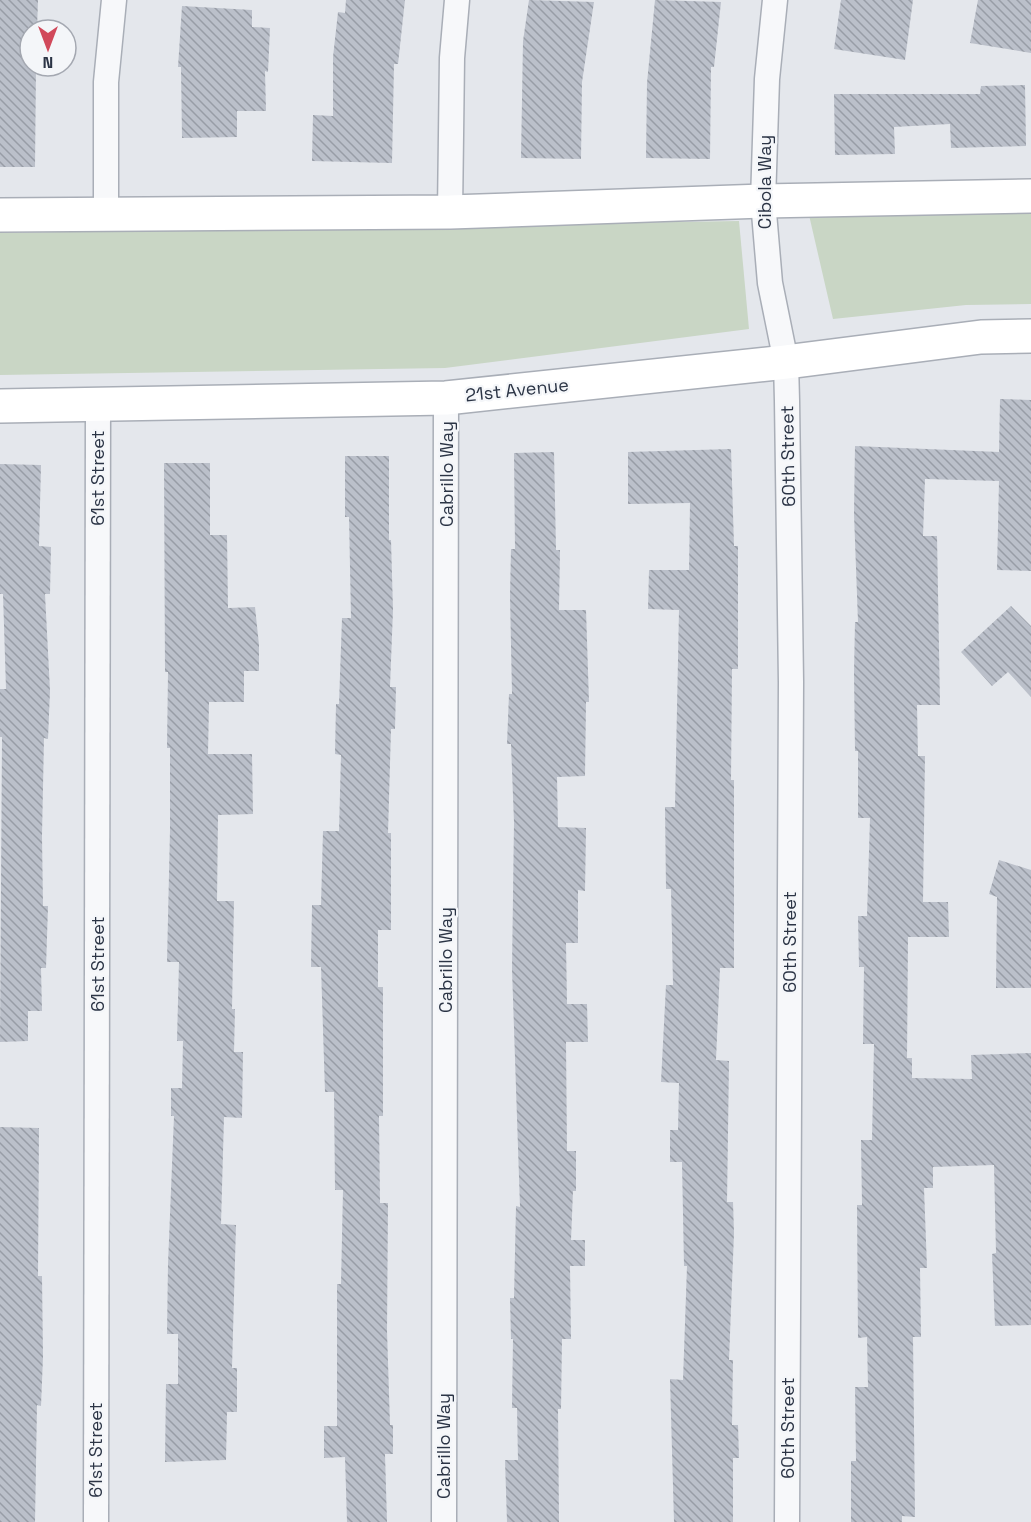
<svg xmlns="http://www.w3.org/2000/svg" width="1031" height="1522" font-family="'Space Grotesk',sans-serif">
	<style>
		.green { fill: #c9d6c5 }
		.building { fill: url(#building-back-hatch) }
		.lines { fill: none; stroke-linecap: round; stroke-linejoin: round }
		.street-casing { stroke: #a9aeb7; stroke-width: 27 }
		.secondary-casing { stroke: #a9aeb7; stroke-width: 36 }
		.street { stroke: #f7f8fa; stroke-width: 24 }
		.secondary { stroke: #fff; stroke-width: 33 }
		.labels { text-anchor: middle; stroke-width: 4.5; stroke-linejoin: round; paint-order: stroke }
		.street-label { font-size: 18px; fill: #2b3445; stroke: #f4f6f9 }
	</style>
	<defs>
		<pattern id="building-back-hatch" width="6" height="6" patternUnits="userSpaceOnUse" patternTransform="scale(1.5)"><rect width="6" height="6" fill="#bbc0ca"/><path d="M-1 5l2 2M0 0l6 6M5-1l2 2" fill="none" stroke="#989da6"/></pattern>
	</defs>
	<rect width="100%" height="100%" fill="#e4e7ec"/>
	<g class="green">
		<path d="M1031 213V304L966 305 833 319 809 215Z"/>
		<path d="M739 221 749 329 445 368 0 375V233Z"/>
	</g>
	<g class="building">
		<path d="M0 0H38L37 30H30V66H36L35 167H0Z"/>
		<path d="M346 0H405L398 64H394L392 163 312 161 313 115 333 116V57L338 12 345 13Z"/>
		<path d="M529 0 594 2 582 82 581 159 521 158 523 41Z"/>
		<path d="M655 0 721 2 714 67H711L710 159 646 158 647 83Z"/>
		<path d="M841 0H913L905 60 834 49Z"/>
		<path d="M978 0H1031V53L970 43Z"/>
		<path d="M182 6 252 10V27L270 28 268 72 265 71 266 111H237V137L182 138 181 67H178Z"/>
		<path d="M1025 85 1026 146 951 148 950 124 894 127 895 154 835 155 834 94H980L981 86Z"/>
		<path d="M1000 399 1031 400V571L997 570 999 481 925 479 923 536H937L940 705H917L918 756H925L923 902H948L949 937H908L907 1058H912V1078L972 1079 971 1055 1031 1053V1325L995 1326 992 1254 996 1253 994 1165 933 1167V1188H924L927 1268H920L921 1337H913L915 1517 902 1516V1522H851V1461H856L855 1387H868L867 1337 858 1338 857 1205H862L861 1140H872L874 1044H863L864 967H859L858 916H867L870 818H858V751H855L854 673 855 622H858L854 514 855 446 999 452Z"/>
		<path d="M731 449 734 546H738V669H732L731 780H734V968H720L716 1060 729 1061 727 1202H733L734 1233 729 1360H733L732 1425H738L739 1458H733V1522H674L670 1379 683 1380 687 1266H684L682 1162H670V1130H678L679 1083 661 1082 666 985H673L671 889H666L665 807H675L679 610 648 609 649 570H689L690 503 628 504V452Z"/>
		<path d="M554 452 556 550H560L559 610H586L589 702H586L585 776 557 777 558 827 586 828 585 891 578 890V943H566L567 1004H587L588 1042H566L567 1151H576V1191H573L571 1240H585V1266H570L571 1339H562L561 1409H558L559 1522H507L505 1460H518L517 1408H512L513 1339H511L510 1298H514L516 1206 520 1207 512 969 514 822 511 744H507L509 694H512L510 596 511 549H515L514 453Z"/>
		<path d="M345 456H389V540H391L393 610 390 687H396L395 729H391L388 833H391V930H378V987H383V1116H379L380 1203H388L387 1331 390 1425H393V1454H385L387 1522H347L345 1457 324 1458V1426H337V1284H341L343 1190H335L334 1092H325L321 967H311L312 905H321L323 831H339L341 755 335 754 336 704H339L342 618H351L349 517H345Z"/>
		<path d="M164 463H210V535H227L228 608 255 607 259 645V671H244V702H209L208 754H252L253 814 218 815 217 901H234L232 1009H235L234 1052H243L242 1118 224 1117 221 1224 236 1225 232 1368H237V1412H227L226 1460 165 1462 166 1384H178V1334H167L168 1264 174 1116H171V1088H182L183 1041H177L179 962H167L170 830V748H167L168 672H165Z"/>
		<path d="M0 464 41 465 39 546 51 547 50 594H45L50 691 48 739 44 738 42 836 43 906H48L46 968H41L42 1011H28V1041L0 1042 2 737H0V689H6L3 594H0Z"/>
		<path d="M1011 606 1031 626V697L1008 672 992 686 961 652Z"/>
		<path d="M999 860 1031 870V988H996L997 897 989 894Z"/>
		<path d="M0 1127 39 1128 38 1276H42L43 1357 41 1406 37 1405 35 1522H0Z"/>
	</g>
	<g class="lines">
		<defs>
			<g id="street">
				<path d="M775 0 767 79 763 201 770 283 786 362 787 401 791 682 787 1522"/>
				<path d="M450 212 452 58 457 0"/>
				<path d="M106 214V82L114 0"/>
				<path d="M96 1522 98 406"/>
				<path d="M444 1522 446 398"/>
			</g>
			<g id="secondary">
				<path d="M0 215 450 212 763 201 1031 196"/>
				<path d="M0 406 446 398 786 362 981 337 1031 336"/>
			</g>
		</defs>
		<use href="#street" class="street-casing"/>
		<use href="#secondary" class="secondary-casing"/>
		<use href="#street" class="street"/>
		<use href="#secondary" class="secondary"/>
	</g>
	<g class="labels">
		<g class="street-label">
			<text transform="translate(765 182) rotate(-90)" y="6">Cibola Way</text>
			<text transform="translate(517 390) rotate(-6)" y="6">21st Avenue</text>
			<text transform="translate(788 456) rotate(-91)" y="6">60th Street</text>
			<text transform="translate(447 474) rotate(-90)" y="6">Cabrillo Way</text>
			<text transform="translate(98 478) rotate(-90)" y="6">61st Street</text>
			<text transform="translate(790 942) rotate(-90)" y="6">60th Street</text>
			<text transform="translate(446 960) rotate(-90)" y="6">Cabrillo Way</text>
			<text transform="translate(98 964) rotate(-90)" y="6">61st Street</text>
			<text transform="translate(788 1428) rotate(-90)" y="6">60th Street</text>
			<text transform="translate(444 1446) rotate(-90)" y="6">Cabrillo Way</text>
			<text transform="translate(96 1450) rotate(-90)" y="6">61st Street</text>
		</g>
	</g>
	<g transform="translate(48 48) rotate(180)"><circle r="28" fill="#f4f6f9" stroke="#a4a8b1" stroke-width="1.5"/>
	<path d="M0-4.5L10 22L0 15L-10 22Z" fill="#d1495b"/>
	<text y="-9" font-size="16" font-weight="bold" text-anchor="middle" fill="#2b3445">N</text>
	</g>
</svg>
